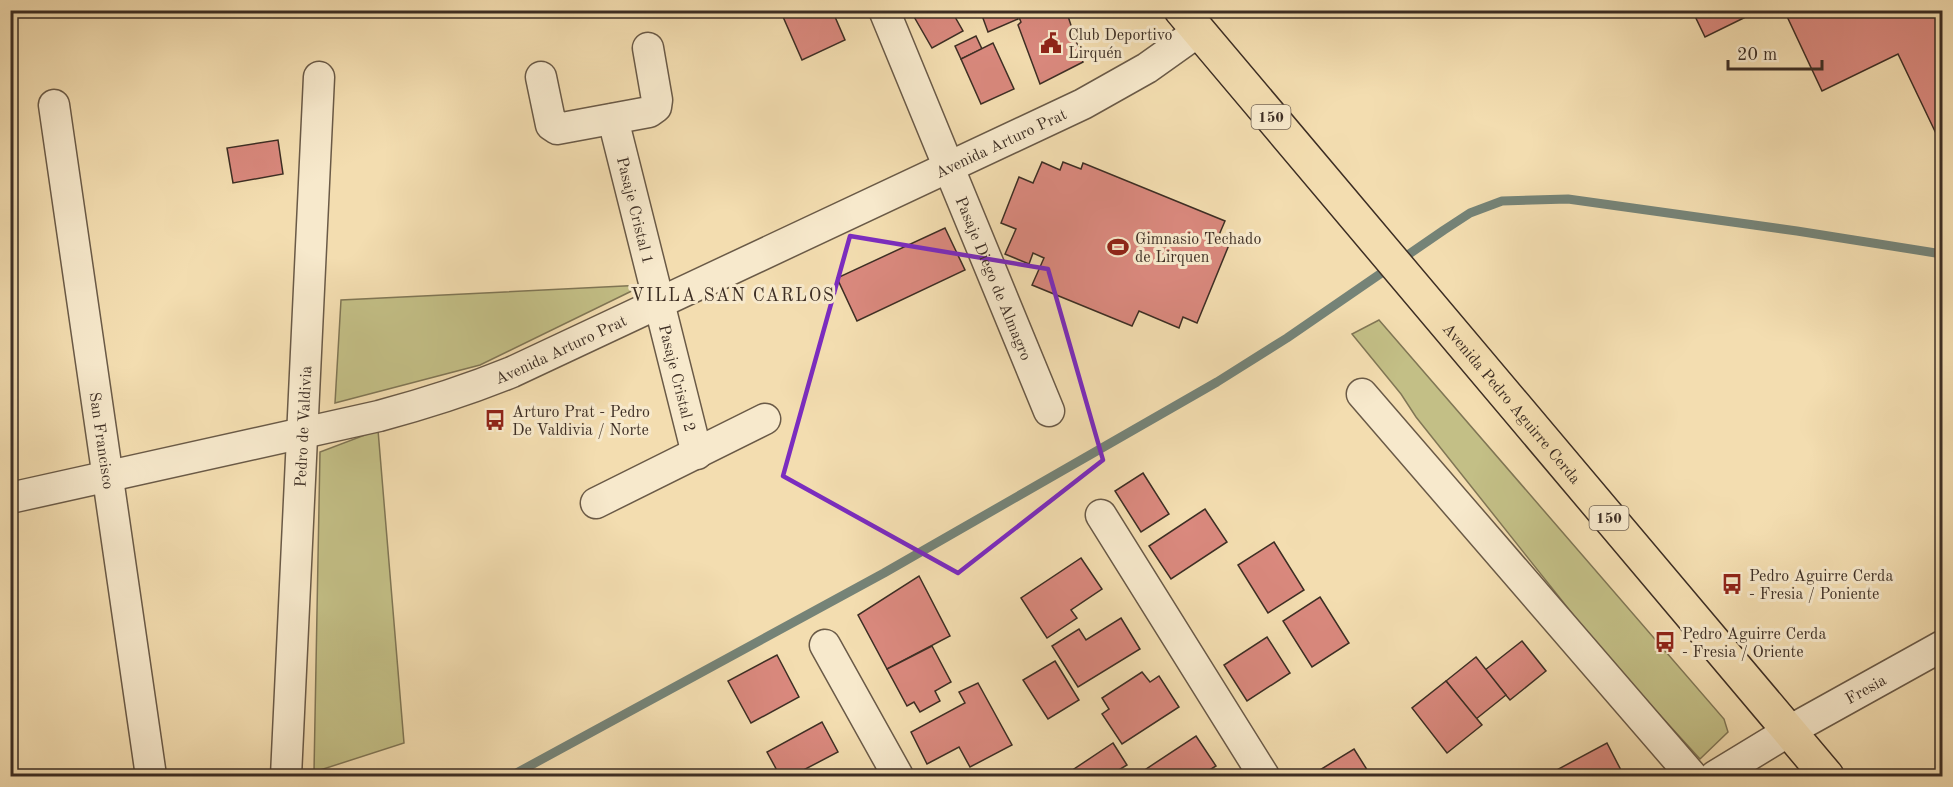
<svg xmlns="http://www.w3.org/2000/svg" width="1953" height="787" font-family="'Old Standard TT',serif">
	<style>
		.green { fill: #c3bf86; stroke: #807655; stroke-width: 1.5 }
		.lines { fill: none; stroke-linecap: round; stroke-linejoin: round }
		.stream { stroke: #758377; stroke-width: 9 }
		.building { fill: #da897e; stroke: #3d2e24; stroke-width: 1.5 }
		.minor-casing { stroke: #6a5a47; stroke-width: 33 }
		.primary-casing { stroke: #3d2e24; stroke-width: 36 }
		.minor { stroke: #f7e9cc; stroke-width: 30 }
		.primary { stroke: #f3ddb0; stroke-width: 33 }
		.marked { fill: none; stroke: #7b2cbf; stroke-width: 4.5; stroke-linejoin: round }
		.labels { text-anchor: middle; stroke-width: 6; stroke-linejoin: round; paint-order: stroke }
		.shield { fill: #f7e9cc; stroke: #756656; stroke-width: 1.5 }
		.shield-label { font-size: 15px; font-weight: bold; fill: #3d2e24 }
		.poi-label { font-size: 16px; fill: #3d2e24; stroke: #f7e9cc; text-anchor: start }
		.street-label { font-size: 16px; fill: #3d2e24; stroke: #f7e9cc }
		.neighbourhood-label { font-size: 18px; letter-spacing: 1.5px; fill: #3d2e24; stroke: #f7e9cc }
	</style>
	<rect width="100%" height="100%" fill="#f3ddb0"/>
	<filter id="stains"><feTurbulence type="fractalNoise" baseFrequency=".00333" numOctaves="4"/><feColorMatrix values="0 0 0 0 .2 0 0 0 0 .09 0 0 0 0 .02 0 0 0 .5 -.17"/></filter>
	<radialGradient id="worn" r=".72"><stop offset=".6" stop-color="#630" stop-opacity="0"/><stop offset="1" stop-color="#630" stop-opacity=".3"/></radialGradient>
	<g class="green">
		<path d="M644 285 480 365 335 403 341 300Z"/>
		<path d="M1379 320 1724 719 1728 732 1700 759 1606 656 1416 417 1401 394 1352 334Z"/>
		<path d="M378 430 404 743 314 772 320 452Z"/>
	</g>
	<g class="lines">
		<path class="stream" d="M511 776 884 573 1217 382 1287 338 1444 230 1470 213 1502 201 1568 199 1797 231 1942 254"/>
	</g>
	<g class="building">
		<path d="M780 10H832L845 40 802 60Z"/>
		<path d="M920 10H951L963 31 932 48 913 15Z"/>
		<path d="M980 10H1015L1018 19 988 32Z"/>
		<path d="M1016 10H1066L1083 62 1040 84 1018 25 1021 22Z"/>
		<path d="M1692 10H1760L1705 37Z"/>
		<path d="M1784 10H1942V146L1898 54 1822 91Z"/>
		<path d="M976 36 982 49 961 59 955 46Z"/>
		<path d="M993 43 1014 89 981 104 961 59Z"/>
		<path d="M278 140 283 174 233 183 227 148Z"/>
		<path d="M1042 162 1060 170 1063 162 1081 169 1083 163 1225 221 1219 235 1231 240 1197 323 1183 317 1179 328 1139 311 1132 326 1032 285 1044 258 1033 253 1029 264 1005 254 1016 229 1001 223 1019 177 1033 183Z"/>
		<path d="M945 228 965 270 857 321 837 278Z"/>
		<path d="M1143 473 1169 514 1141 532 1115 491Z"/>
		<path d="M1205 509 1227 542 1171 579 1149 546Z"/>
		<path d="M1274 542 1304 590 1268 613 1238 565Z"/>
		<path d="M1081 558 1102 589 1071 610 1077 618 1047 638 1021 598Z"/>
		<path d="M919 576 950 636 887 669 858 615Z"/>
		<path d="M1320 597 1349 643 1312 667 1283 621Z"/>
		<path d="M1121 618 1140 649 1078 687 1052 646 1079 629 1086 640Z"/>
		<path d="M1267 637 1290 673 1247 701 1224 665Z"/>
		<path d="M1522 641 1546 671 1510 700 1485 670Z"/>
		<path d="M932 646 951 682 935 691 940 701 920 712 914 702 907 706 887 669Z"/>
		<path d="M777 655 799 697 751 723 728 681Z"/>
		<path d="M1476 657 1506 695 1476 719 1446 681Z"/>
		<path d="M1055 661 1079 700 1048 719 1023 680Z"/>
		<path d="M1142 672 1150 682 1159 676 1179 707 1122 744 1102 714 1109 709 1102 698Z"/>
		<path d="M1446 681 1482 725 1447 753 1412 708Z"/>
		<path d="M978 683 1012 745 970 767 959 747 927 764 911 732 965 703 959 692Z"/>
		<path d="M822 722 838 752 792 776H780L767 752Z"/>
		<path d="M1196 736 1216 766 1200 776H1138L1137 775Z"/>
		<path d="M1113 743 1127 765 1109 776H1074L1071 771Z"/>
		<path d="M1607 743 1624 776H1552L1551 773Z"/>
		<path d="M1354 749 1371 776H1310Z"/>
	</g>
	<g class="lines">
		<defs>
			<g id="minor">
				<path id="s1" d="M884 10 1049 411"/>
				<path d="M541 77 551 125 557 129 649 112 656 107 657 100 648 48"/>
				<path id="s2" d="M54 105 151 776"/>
				<path id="s3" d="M613 119 697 454"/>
				<path d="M1362 394 1692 776"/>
				<path id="s4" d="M10 498 379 416C424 404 468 390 512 372L1083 104 1147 68 1199 31"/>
				<path d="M596 503 765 419"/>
				<path d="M1101 515 1264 776"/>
				<path d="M825 645 898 776"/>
				<path id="s5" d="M286 776 319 77"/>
				<path id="s6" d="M1715 776 1789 731 1942 646"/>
			</g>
			<g id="primary">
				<path id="s7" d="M1181 10 1827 776"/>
			</g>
		</defs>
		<use href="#minor" class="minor-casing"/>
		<use href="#primary" class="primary-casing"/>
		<use href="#minor" class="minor"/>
		<use href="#primary" class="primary"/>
	</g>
	<path class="marked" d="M850 236 1048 269 1103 460 958 573 783 476Z"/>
	<defs>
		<symbol id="civic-bare" viewBox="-9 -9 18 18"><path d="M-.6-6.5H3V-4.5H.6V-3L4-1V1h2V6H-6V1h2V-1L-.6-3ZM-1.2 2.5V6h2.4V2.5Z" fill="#8f2418" stroke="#f7e9cc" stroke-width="2.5" paint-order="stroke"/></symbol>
		<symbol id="stadium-bare" viewBox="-9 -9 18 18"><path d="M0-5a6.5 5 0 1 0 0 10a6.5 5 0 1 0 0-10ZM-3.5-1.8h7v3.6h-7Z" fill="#8f2418" stroke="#f7e9cc" stroke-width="2.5" paint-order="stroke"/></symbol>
		<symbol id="bus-bare" viewBox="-9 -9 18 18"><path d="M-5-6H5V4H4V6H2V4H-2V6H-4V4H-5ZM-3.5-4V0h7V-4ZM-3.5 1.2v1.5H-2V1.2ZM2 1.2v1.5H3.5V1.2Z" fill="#8f2418" stroke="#f7e9cc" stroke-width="2.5" paint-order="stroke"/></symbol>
	</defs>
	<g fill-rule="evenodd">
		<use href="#civic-bare" x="1036" y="28" width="30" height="30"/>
		<use href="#stadium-bare" x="1103" y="232" width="30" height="30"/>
		<use href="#bus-bare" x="480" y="405" width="30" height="30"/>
		<use href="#bus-bare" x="1717" y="569" width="30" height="30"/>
		<use href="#bus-bare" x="1650" y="627" width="30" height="30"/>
	</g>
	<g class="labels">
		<g class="shield">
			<rect x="1251.5" y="105" width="39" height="24" rx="4.5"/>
			<rect x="1589.5" y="506" width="39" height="24" rx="4.5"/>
		</g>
		<g class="shield-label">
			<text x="1271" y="122">150</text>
			<text x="1609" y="523">150</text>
		</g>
		<g class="poi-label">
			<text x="1068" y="40">Club Deportivo<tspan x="1068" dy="18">Lirquén</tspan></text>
			<text x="1135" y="244">Gimnasio Techado<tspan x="1135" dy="18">de Lirquen</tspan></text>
			<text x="512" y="417">Arturo Prat - Pedro<tspan x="512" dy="18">De Valdivia / Norte</tspan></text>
			<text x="1749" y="581">Pedro Aguirre Cerda<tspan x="1749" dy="18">- Fresia / Poniente</tspan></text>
			<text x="1682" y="639">Pedro Aguirre Cerda<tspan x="1682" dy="18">- Fresia / Oriente</tspan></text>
		</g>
		<g class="street-label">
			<text dy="6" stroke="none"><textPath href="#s4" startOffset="1058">Avenida Arturo Prat</textPath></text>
			<text dy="6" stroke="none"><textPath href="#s3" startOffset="94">Pasaje Cristal 1</textPath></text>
			<text dy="6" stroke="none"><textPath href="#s1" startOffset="290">Pasaje Diego de Almagro</textPath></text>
			<text dy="6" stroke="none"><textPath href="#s4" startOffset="572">Avenida Arturo Prat</textPath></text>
			<text dy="6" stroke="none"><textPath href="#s3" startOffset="267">Pasaje Cristal 2</textPath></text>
			<text dy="6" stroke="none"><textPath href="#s7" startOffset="514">Avenida Pedro Aguirre Cerda</textPath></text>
			<text dy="6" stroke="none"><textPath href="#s5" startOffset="350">Pedro de Valdivia</textPath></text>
			<text dy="6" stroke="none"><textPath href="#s2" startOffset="339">San Francisco</textPath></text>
			<text dy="6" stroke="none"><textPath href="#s6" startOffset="174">Fresia</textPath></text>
		</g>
		<g class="neighbourhood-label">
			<text x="733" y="301">VILLA SAN CARLOS</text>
		</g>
	</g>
	<rect width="1953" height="787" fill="none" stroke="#f3ddb0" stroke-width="36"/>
	<rect x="12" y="12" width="1929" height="763" fill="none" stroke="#3d2e24" stroke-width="3"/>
	<rect x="18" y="18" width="1917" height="751" fill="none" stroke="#3d2e24" stroke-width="1.5"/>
	<path d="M1728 60v9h94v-9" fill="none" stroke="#3d2e24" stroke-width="3"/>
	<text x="1737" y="60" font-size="18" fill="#3d2e24" stroke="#f7e9cc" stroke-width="4.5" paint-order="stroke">20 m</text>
	<rect width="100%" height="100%" filter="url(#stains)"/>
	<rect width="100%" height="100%" fill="url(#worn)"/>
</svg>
